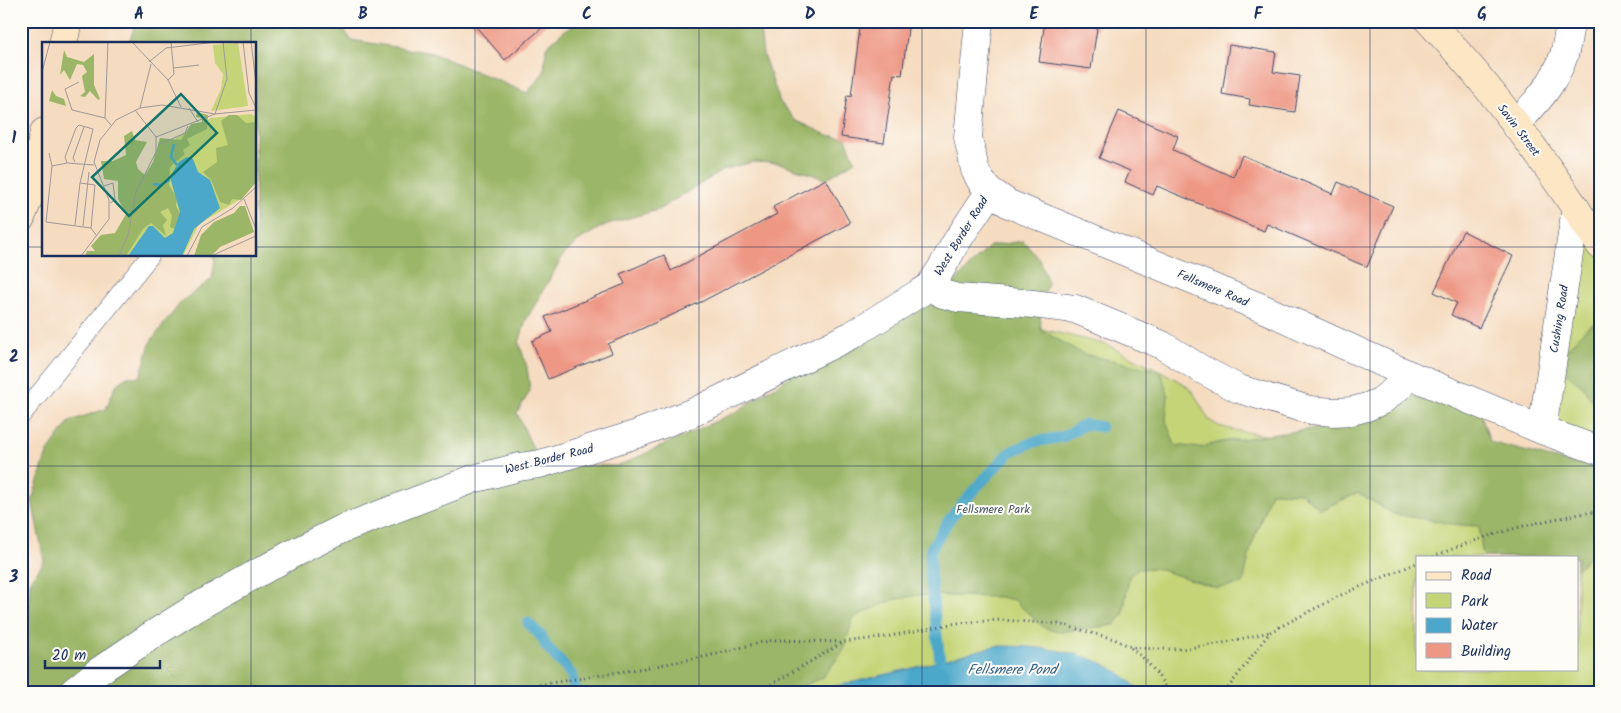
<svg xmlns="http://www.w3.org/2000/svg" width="1621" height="713" font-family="Kalam,sans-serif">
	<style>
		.green { fill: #c4d476; stroke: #70826a; fill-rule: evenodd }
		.forest { fill: #9bb667; stroke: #5b7262 }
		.water { fill: #4ca8ca; stroke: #346c94 }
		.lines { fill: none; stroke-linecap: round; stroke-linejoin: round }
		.stream { stroke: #4ca8ca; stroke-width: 11 }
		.building { fill: #ee9784 }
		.lane-casing { stroke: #3c496d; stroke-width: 19 }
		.street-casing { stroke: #3c496d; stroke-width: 29 }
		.secondary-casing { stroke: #3c496d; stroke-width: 29 }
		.path { stroke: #3c496d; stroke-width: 3; stroke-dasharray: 1 4; stroke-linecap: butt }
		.lane { stroke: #fff; stroke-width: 18 }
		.street { stroke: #fff; stroke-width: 28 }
		.secondary { stroke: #fce6c4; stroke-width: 28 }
		.grid { fill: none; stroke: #1b2f5e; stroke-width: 1; stroke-opacity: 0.55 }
		.labels { text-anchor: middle; stroke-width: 4; stroke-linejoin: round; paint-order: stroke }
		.street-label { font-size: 12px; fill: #1b2f5e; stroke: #fdfcf7 }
		.park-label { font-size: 12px; fill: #455864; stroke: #fdfcf7 }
		.water-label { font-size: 14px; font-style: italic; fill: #2f5f89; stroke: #fdfcf7 }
		.inset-river { fill: none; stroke: #4ca8ca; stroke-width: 2.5 }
		.inset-road { fill: none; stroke: #9e9799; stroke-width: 1 }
		.view { fill: #0f766e; fill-opacity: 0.15; stroke: #0f766e; stroke-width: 2.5 }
		.inset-edge { fill: none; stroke: #1b2f5e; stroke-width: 2.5 }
		.neatline { fill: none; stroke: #1b2f5e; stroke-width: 2 }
		.grid-label { font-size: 16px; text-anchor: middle; font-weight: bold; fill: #1b2f5e }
	</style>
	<rect width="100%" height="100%" fill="#fdfcf7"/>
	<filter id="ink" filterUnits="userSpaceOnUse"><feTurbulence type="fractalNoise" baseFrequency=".02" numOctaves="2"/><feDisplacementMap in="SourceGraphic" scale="10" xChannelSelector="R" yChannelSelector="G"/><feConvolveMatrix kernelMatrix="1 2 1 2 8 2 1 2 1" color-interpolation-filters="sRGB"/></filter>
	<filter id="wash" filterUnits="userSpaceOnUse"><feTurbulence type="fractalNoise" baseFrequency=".0096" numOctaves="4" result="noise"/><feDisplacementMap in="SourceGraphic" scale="20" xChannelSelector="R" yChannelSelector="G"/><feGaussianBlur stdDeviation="1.12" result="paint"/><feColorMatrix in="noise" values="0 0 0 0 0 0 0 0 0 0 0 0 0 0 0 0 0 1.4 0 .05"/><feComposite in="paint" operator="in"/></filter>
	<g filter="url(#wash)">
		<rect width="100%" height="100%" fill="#f5dcc0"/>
		<g class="green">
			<path d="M1576 208 1600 245V451L1542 430Z"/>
			<path d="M1041 329 1105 344 1161 371 1184 384 1193 392 1209 420 1219 426 1234 430 1318 444 1600 471V692H126L487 508ZM1417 557H1577V669H1417Z"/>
		</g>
		<g class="forest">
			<path d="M137 21H338L351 40 432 53 527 93 544 72 546 47 565 30 583 21H759L763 54 780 102 795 120 827 135 846 138 855 161 826 179 779 163 753 162 725 169 658 210 607 224 584 237 564 254 526 320 519 343 527 367 530 391 517 413 540 464 618 466 736 412 852 335 943 294 990 246 1023 241 1040 260 1048 283 1040 308 1041 330 1083 354 1161 371 1168 395 1166 421 1175 445 1199 448 1221 442 1359 422 1406 391 1449 380 1477 402 1490 442 1574 464 1600 452V544L1577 569V557H1485L1482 551 1479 526 1460 525 1394 514 1358 493 1320 510 1302 493 1271 492 1251 547 1243 584 1217 588 1155 568 1137 569 1129 577 1123 615 1115 625 1057 632 1043 627 1014 600 1000 597 918 595 893 600 858 615 852 621 844 650 822 678 788 692H21V627L28 619 30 582 44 561 32 500 47 453 70 421 106 409 116 385 127 377H140L151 341 182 301 212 279 215 261 213 255H255V44H128Z"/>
			<path d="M1600 319V412L1583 387 1562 369 1561 357 1581 333Z"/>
		</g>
		<path class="water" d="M995 646C1043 646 1108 651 1140 692H811L913 668Z"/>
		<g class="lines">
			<g class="stream">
				<path d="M528 623 542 637 546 646 572 675 573 684 577 692"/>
				<path d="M940 661 930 573 931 549 949 520 973 491 1010 452 1033 442 1063 437 1085 424 1101 427"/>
			</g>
		</g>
		<g id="blocks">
			<g class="building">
				<path d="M471 21H550L505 60Z"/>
				<path d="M861 21H909L902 75 894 74 884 143 841 137 847 95 851 96Z"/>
				<path d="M1045 21H1098L1091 69 1039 62Z"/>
				<path d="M1229 45 1276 52 1273 72 1300 76 1295 112 1249 105 1250 99 1222 94Z"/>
				<path d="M1119 111 1178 136 1173 150 1233 177 1242 155 1333 194 1338 182 1393 206 1367 267 1267 224 1264 231 1157 186 1153 195 1125 182 1130 171 1099 158Z"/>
				<path d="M826 179 850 223 703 301 608 344 612 353 548 379 532 341 552 332 545 317 625 284 620 274 664 255 671 271 777 214 773 207Z"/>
				<path d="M1463 231 1513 256 1479 328 1451 315 1457 303 1434 292Z"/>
			</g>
		</g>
	</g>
	<g filter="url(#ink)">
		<use href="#blocks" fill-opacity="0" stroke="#3c496d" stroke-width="1"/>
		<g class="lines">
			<defs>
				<path id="lane" d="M21 416 150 256 149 255"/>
				<g id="street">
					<path d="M979 21 968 137 975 170 981 181 990 191 1009 204 1262 308 1412 376 1542 430 1600 451"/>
					<path d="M1515 125C1535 104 1555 83 1564 55 1567 45 1568 32 1571 21"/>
					<path d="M929 287 943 294 958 298 1024 303 1075 309 1162 345 1201 369 1239 389 1309 410 1334 412 1352 411 1367 407 1381 401 1412 376"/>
					<path d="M1542 430 1576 208"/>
					<path d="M73 692 99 671 152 635 195 608 290 555 342 529 473 479 519 467 540 464 637 434 696 411 852 335 929 287 941 269 955 244 990 191"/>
				</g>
				<g id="secondary">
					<path d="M1429 21C1494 89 1549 167 1600 245"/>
					<path d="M63 44 68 21"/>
					<path d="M21 218 30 195 44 132"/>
				</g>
			</defs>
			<use href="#lane" class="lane-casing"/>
			<use href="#street" class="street-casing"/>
			<use href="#secondary" class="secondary-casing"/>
			<g class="path">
				<path d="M1433 557C1486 534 1543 519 1600 511"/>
				<path d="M1131 648C1147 660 1159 674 1168 692"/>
				<path d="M495 692 644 668 708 656 758 643 776 640 842 642"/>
				<path d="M758 692 844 642 885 637 957 623 1001 620 1059 624 1114 639 1131 647 1156 649H1181L1223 643 1270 632"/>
				<path d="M1225 692 1270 632 1343 594 1417 563"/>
			</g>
			<use href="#lane" class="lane"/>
			<use href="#street" class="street"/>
			<use href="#secondary" class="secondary"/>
		</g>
	</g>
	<path class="grid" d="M251 21V44M475 21V692M699 21V692M922 21V692M1146 21V692M1370 21V692M21 247H44M255 247H1600M251 255V692M21 466H1600"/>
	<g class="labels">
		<g class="street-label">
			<text transform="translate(1519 130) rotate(53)" y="4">Savin Street</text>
			<text transform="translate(961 236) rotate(-58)" y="4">West Border Road</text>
			<text transform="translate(1213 288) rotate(23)" y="4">Fellsmere Road</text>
			<text transform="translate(1559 319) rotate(-81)" y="4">Cushing Road</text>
			<text transform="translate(549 459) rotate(-14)" y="4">West Border Road</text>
		</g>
		<g class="park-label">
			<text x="993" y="513">Fellsmere Park</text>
		</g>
		<g class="water-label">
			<text x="1012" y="674">Fellsmere Pond</text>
		</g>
	</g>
	<g transform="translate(42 42)">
		<rect width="214" height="214" fill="#f5dcc0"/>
		<path d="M196 1 206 64 169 69 179 47 181 32 173 21 171 3ZM209 72 214 75V140L197 158 157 182 141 214H80L93 164 134 96 169 76Z" fill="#c4d476"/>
		<path d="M22 8 25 15 42 20 52 12V43L58 57 56 58 48 49 43 55 38 54 43 50 40 34 45 30 41 23 35 22 28 38 22 28 18 33ZM10 48 14 54 22 57 24 64 7 59ZM155 70 166 73 165 87 145 97 148 103 141 108 143 112 128 125 127 143 135 156 134 164 138 171 133 187 128 185 130 174 126 166 118 170 125 178 121 183 124 194 109 181 101 187 84 214H43L45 209H53L49 204 59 193 73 191 84 172 76 157V139L62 137 59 119H71L84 113 82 94 90 89 93 98 105 100 94 120 96 127 103 133 111 120 118 96 139 98 149 82 160 80V76L154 75ZM187 73H195L204 81 214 80V140L199 158 190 157 187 163 178 160 169 138 161 130 175 120 174 106 186 103 179 79ZM198 164H203L212 190 178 205 169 214H152L159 193 172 180 192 171Z" fill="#9bb667"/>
		<path d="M145 115 151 117 156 130 168 138 178 166 152 187 140 214H86L107 184H111L123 196 131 191 138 170 128 135 137 120Z" fill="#4ca8ca"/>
		<path class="inset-river" d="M132 102 129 115 135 123M111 142 118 143 128 138"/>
		<path class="inset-road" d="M90 0 126 38 139 65M201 0 207 51 214 66M209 0 214 41M107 20 124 6 174 0M132 26 157 23M0 30 8 0M126 38 132 32 129 0M37 40 23 47 30 68 63 76 69 83M98 66 109 22M147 66 156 80M93 68 114 95M63 76 66 0M114 95 173 72 185 37 181 0M116 103 143 91 146 84M7 111 10 124 25 121 52 123M33 120 31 116 42 85M25 121 23 115 34 86 37 83 51 87 38 141 53 143 49 186 54 193M10 124 4 180 49 186M62 144 71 141 73 158 68 161M202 157 214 187M33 183 38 141M41 184 47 130M39 214 67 177V158L52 120 58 98 74 78 98 66 120 63 173 72 214 68M77 214 86 193 94 150 114 110V95M145 214 160 185 191 166 214 145M169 214 214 194"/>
		<path class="view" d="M139 52 175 91 87 174 50 135Z"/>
		<rect width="214" height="214" class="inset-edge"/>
	</g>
	<rect width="1621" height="713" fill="none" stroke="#fdfcf7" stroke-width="55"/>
	<rect x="1416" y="556" width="162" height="115" fill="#fdfcf7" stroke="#a3aaba"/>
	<rect x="1426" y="572" width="25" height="8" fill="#fce6c4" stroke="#a3aaba"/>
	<text x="1461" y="580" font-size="15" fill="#1b2f5e">Road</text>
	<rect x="1426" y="593" width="25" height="15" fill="#c4d476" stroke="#a3aaba"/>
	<text x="1461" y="606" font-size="15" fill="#1b2f5e">Park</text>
	<rect x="1426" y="618" width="25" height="15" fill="#4ca8ca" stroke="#a3aaba"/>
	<text x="1461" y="630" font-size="15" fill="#1b2f5e">Water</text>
	<rect x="1426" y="643" width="25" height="15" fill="#ee9784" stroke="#a3aaba"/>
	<text x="1461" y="656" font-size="15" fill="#1b2f5e">Building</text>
	<path d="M45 660v8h115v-8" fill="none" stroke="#1b2f5e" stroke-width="2.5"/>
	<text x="52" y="660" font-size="15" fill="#1b2f5e" stroke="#fdfcf7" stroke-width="4" paint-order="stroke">20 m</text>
	<rect x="28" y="28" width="1566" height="658" class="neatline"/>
	<g class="grid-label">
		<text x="139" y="19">A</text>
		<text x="363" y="19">B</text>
		<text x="587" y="19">C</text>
		<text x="810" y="19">D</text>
		<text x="1034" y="19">E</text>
		<text x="1258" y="19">F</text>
		<text x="1482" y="19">G</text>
		<text x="14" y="143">1</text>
		<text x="14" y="362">2</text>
		<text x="14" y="582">3</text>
	</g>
</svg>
